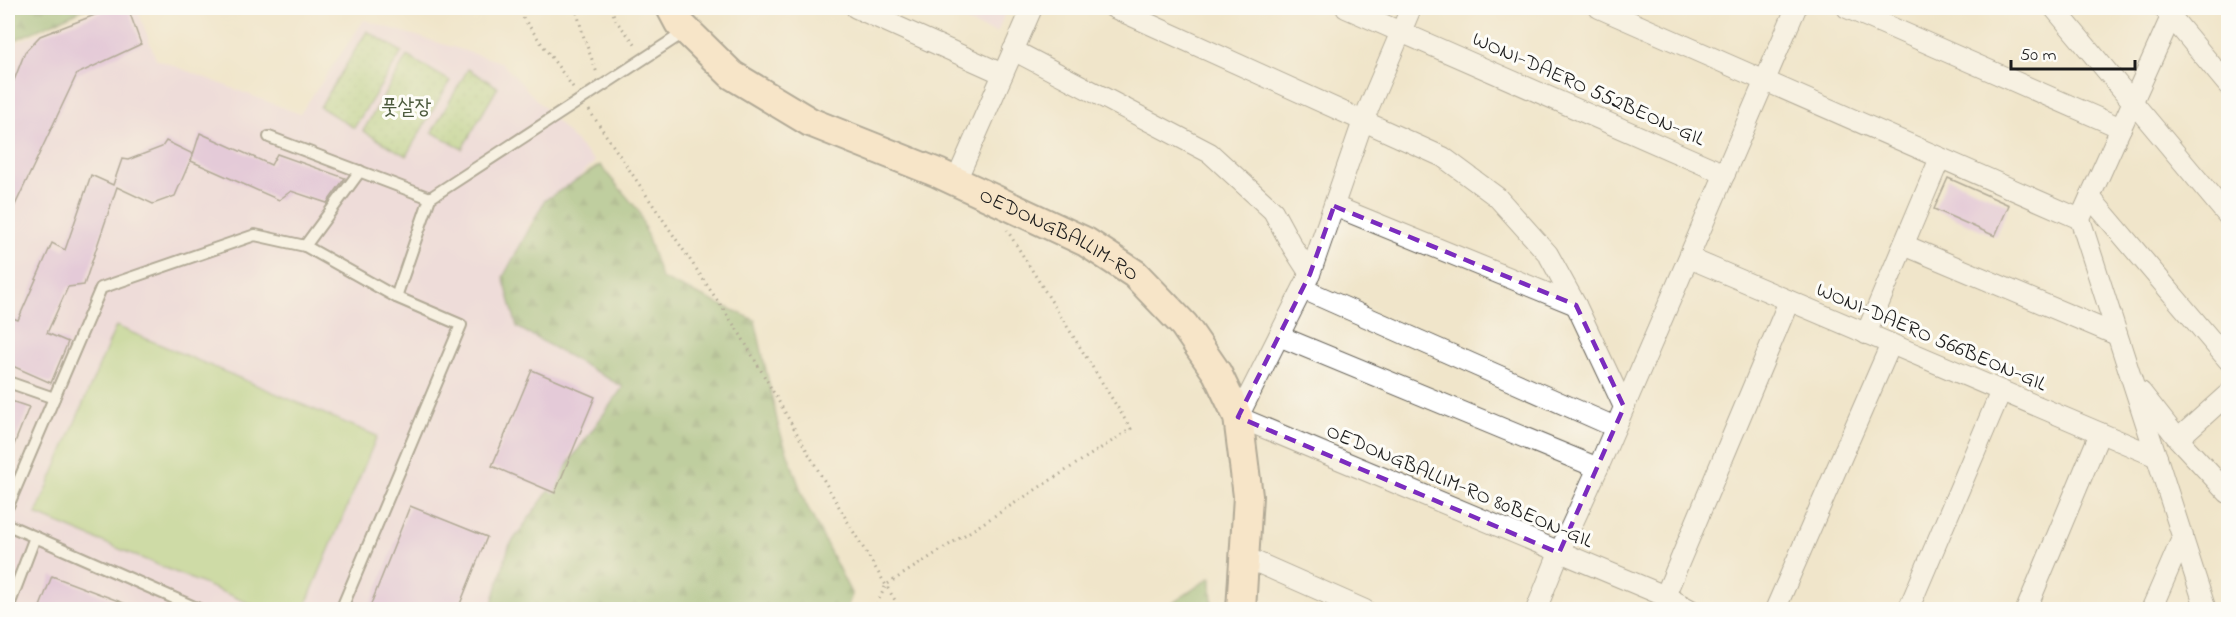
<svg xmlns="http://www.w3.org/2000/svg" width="2236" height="617" font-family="'Indie Flower','Poor Story',sans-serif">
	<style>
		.built { fill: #ecd1ea }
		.forest { fill: url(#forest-firs); stroke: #506643; stroke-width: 1.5 }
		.park { fill: url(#park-dots); stroke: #60754b; stroke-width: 1.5 }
		.pitch { fill: #a5ce7a; stroke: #60754b; stroke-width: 1.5 }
		.building { fill: #d5a8e8 }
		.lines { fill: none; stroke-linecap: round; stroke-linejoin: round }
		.service-casing { stroke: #666259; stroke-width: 14 }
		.minor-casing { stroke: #666259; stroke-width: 22 }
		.secondary-casing { stroke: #666259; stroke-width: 32 }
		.path { stroke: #666259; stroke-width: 3; stroke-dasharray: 1.5 4.5; stroke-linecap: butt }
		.service { stroke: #fff; stroke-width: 10 }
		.minor { stroke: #fff; stroke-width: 20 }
		.secondary { stroke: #ffe4c6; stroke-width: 28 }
		.marked { fill: none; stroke: #7b2cbf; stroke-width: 4.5; stroke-dasharray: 12 8; stroke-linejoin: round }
		.labels { text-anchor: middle; stroke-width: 6; stroke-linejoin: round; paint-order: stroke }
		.street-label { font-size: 21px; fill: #1c1c1c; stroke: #fdfcf7 }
		.park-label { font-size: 21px; fill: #4c5a3d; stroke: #fdfcf7 }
	</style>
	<defs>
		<pattern id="forest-firs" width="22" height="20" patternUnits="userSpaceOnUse" patternTransform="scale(1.5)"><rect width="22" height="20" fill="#84b16a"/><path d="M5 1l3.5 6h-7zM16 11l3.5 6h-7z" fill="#6b8f56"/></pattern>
		<pattern id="park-dots" width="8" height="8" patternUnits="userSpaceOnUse" patternTransform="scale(1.5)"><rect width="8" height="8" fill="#a5ce7a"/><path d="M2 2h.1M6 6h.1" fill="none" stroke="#8db069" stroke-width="1.8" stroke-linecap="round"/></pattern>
	</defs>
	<rect width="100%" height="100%" fill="#fdfcf7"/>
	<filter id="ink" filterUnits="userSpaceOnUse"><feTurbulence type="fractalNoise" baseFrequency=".0167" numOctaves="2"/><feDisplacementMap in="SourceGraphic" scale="12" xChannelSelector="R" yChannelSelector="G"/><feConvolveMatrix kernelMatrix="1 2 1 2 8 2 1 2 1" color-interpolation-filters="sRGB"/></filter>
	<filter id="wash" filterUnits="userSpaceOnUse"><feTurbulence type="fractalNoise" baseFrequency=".008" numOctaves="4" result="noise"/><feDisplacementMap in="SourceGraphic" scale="24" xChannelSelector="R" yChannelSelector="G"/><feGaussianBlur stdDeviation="1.35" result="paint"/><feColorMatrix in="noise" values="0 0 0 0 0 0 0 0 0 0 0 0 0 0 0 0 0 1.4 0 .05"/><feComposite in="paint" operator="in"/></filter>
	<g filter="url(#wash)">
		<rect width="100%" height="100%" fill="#f0e5ca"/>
		<g class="built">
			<path d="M100 8H137L156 59 300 114 364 20 501 62 595 162 529 224 516 301 643 389 498 609H8V67L17 42Z"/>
			<path d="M925 8H1007L997 33Z"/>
		</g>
		<g class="forest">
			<path d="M8 8H87L8 43Z"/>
			<path d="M600 165 639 211 661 278 755 320 779 429 805 502 852 595 846 610H490L509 546 623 387 517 327 503 277 545 200Z"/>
			<path d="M1211 577 1212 609H1164Z"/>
		</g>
		<g class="park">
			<path d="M367 31 402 52 354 128 320 107Z"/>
			<path d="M407 56 450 81 406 156 363 131Z"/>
			<path d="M468 69 498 87 462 149 432 132Z"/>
		</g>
		<path class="pitch" d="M116 326 377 436 304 609H263L36 514Z"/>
		<g id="blocks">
			<g class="building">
				<path d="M113 8H128L141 44 77 74 8 220V96L25 52 40 36Z"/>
				<path d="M200 133 271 165 277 154 345 178 327 203 291 191 279 200 191 161Z"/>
				<path d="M166 141 193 154 175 196 153 204 117 187 84 285 68 287 47 333 68 342 51 383 8 364V316L18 320 52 243 65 250 91 175 113 185 122 159 128 160 162 147Z"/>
				<path d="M1948 178 2009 205 1995 236 1934 209Z"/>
				<path d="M532 370 595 397 555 493 492 466Z"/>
				<path d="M8 400 29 407 8 460Z"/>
				<path d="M410 506 487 537 458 609H369Z"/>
				<path d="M52 576 137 608V609H39Z"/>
			</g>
		</g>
	</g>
	<g filter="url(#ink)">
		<use href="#blocks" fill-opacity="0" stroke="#666259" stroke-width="1.5"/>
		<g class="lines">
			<defs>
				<g id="service">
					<path d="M269 137 430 198"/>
					<path d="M305 246 360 171"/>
					<path d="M396 297 430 198 677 37"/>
					<path d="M8 382 54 398"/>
					<path d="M8 506 101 288 255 235 305 246 396 297 461 325 341 610"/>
					<path d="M8 525 201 610"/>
					<path d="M8 608 35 537"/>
				</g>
				<g id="minor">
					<path d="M856 8 1003 74"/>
					<path d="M1114 8 1443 157 1497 197 1548 254 1576 305 1624 407"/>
					<path d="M1346 8 1725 174"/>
					<path d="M1411 8 1363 121 1310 274 1238 417 1665 596 1691 610"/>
					<path d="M1599 8 2080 219"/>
					<path d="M1847 8 2121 128"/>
					<path d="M2054 8 2228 216"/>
					<path d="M2164 8 2228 85"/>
					<path d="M2175 8 2080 219 2206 610"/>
					<path d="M1013 50 1210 153 1273 211 1292 246 1310 274"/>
					<path d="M956 181 1032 8"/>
					<path d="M2090 197 2228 360"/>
					<path d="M1334 206 1576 305"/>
					<path d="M1904 245 2117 335"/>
					<path d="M1689 258 2157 457"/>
					<path d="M1303 289 1615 427"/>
					<path d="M1866 334 1940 158"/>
					<path d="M1279 336 1598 468"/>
					<path d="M2141 392 2178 439 2228 493"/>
					<path d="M2178 439 2228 394"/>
					<path d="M1245 557 1365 610"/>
					<path d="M1665 596 1789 301"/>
					<path d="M1536 610 1559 553 1598 468 1796 8"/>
					<path d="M1775 610 1891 344"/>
					<path d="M1908 610 2001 391"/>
					<path d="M2026 610 2100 433"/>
					<path d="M2151 610 2183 536"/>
				</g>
				<g id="secondary">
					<path id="s1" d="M671 8 679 23 732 75 810 122 938 173 1086 242 1135 274 1184 325 1217 373 1238 417 1248 496 1241 610"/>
				</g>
			</defs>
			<use href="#service" class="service-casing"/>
			<use href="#minor" class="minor-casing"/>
			<use href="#secondary" class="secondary-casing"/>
			<g class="path">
				<path d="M516 8 575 90"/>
				<path d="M560 8 576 9"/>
				<path d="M578 8 576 9 584 38 597 73"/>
				<path d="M611 8 616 21 638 47"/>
				<path d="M589 110 740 334 853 531 901 610"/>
				<path d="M874 610 886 585 1131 429 1007 230"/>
			</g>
			<use href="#service" class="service"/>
			<use href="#minor" class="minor"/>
			<use href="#secondary" class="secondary"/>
		</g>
	</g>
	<path d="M0 0H2236V617H0ZM1334 206 1576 305 1624 407 1559 553 1238 417 1310 274Z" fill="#f0e5ca" fill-opacity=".55" fill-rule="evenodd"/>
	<path class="marked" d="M1334 206 1576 305 1624 407 1559 553 1238 417 1310 274Z"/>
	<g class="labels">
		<g class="street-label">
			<text transform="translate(1589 88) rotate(24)" y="7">WONI-DAERO 552BEON-GIL</text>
			<text dy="7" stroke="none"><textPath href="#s1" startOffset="456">OEDONGBALLIM-RO</textPath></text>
			<text transform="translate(1932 336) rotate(23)" y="7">WONI-DAERO 566BEON-GIL</text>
			<text transform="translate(1460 485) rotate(23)" y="7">OEDONGBALLIM-RO 80BEON-GIL</text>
		</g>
		<g class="park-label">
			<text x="406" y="113">풋살장</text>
		</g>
	</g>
	<rect width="2236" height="617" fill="none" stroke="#fdfcf7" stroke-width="30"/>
	<path d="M2011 60v9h124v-9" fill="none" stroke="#1c1c1c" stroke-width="3"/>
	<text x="2020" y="60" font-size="18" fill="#1c1c1c" stroke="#fdfcf7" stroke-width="4.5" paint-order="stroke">50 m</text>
</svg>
